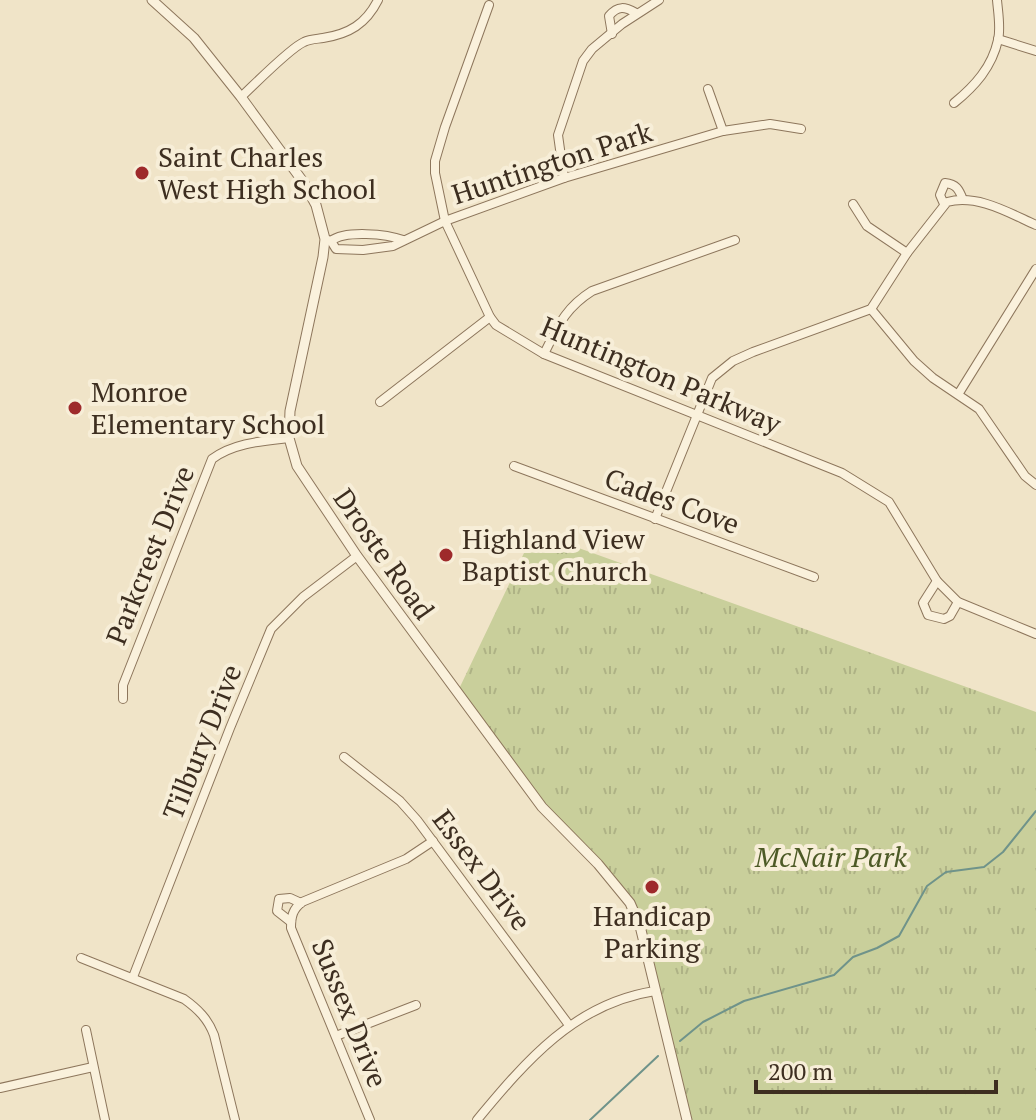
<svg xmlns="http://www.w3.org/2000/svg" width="1036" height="1120" font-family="'PT Serif',serif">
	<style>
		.park { fill: url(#park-tufts) }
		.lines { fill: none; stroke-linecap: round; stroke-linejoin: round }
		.stream { stroke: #6f938a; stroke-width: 2 }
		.minor-casing { stroke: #8d765c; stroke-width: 10 }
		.tertiary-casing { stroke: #8d765c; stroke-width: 11 }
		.minor { stroke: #faf1dc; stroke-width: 8 }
		.tertiary { stroke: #faf1dc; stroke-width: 9 }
		.poi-dot { fill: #9e2a2b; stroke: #f7eed8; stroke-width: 3 }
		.labels { text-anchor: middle; stroke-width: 8; stroke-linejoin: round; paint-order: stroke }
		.poi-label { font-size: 28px; fill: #3d2e20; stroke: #f7eed8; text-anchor: start }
		.street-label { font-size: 28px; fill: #3d2e20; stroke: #f7eed8 }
		.park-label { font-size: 28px; font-style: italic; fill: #4d5a26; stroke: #f7eed8 }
	</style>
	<defs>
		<pattern id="park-tufts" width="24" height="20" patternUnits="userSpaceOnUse" patternTransform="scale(2)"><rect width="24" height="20" fill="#c9cf9b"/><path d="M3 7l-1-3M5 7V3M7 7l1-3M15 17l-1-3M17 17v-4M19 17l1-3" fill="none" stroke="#aeb285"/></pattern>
	</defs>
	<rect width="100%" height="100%" fill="#f0e4c8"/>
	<path class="park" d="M534 532 1036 712V1120H687L630 903 542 807 458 691Z"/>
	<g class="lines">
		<g class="stream">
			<path d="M680 1041 703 1022 744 1001 834 975 853 957 877 948 899 936 927 886 946 872 984 867 1003 852 1036 811"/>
			<path d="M590 1120 658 1056"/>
		</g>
		<defs>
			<g id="minor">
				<path d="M489 5 445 127 435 161V173L445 221 490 317 496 325 544 354 842 473 889 502 937 581 958 602 1036 634"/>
				<path d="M612 34 609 16C618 5 625 7 636 13"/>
				<path d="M998 39 1036 51"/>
				<path d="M708 89 723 131"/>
				<path d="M241 97C255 84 290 48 304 42 310 39 317 39 323 38 349 34 366 24 378 0"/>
				<path d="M954 103C975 86 992 67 998 40 1001 28 998 12 997 0"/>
				<path d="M564 178 558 135 583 61 592 49 622 24 659 0"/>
				<path d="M853 204 867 226 907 253"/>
				<path d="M944 204 940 195 945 183C956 184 959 189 963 200"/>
				<path d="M325 239 331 241 336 249 363 250 393 246 445 221 564 178 723 131 770 124 801 129"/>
				<path d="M331 241C345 230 387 234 403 240"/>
				<path d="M871 309 914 361 933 378 979 409 1025 476 1036 485"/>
				<path d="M544 354C558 326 565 308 592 291L735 240"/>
				<path d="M959 393 1036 269"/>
				<path d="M380 402 490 317"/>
				<path d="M514 466 814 577"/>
				<path d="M655 519 712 378 733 361 753 352 871 309 907 253 947 202C978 194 1009 213 1036 225"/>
				<path d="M937 581 923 603 928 615 944 619 950 616 958 602"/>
				<path d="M123 699V685L212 459C233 443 262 441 289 438"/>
				<path d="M344 757 400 801 417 820 569 1025"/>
				<path d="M291 922 277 911 279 899 290 898 301 903"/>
				<path d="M81 958 184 999C198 1009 208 1019 214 1035L235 1120"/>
				<path d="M133 977 230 728 271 629 303 597 357 556"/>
				<path d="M86 1030 105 1120"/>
				<path d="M336 1036 416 1005"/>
				<path d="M0 1088 93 1067"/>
				<path d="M370 1120 291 928C291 916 293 909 302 902L406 859 433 841"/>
				<path d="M477 1120C526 1061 575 1003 655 991"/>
			</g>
			<path id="tertiary" d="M152 0 194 38 241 97 304 183 316 205 325 239 323 257 290 411 289 438 297 466 357 556 542 807 598 864 630 903 640 926 687 1120"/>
		</defs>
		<use href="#minor" class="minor-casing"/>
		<use href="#tertiary" class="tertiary-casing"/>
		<use href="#minor" class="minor"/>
		<use href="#tertiary" class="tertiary"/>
	</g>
	<g class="poi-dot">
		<circle cx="142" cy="173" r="8"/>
		<circle cx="75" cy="408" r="8"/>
		<circle cx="446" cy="555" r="8"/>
		<circle cx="652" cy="887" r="8"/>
	</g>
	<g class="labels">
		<g class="poi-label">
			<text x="158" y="167">Saint Charles<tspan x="158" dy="32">West High School</tspan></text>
			<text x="91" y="402">Monroe<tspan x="91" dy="32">Elementary School</tspan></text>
			<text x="462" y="549">Highland View<tspan x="462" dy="32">Baptist Church</tspan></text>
			<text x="652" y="926" text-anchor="middle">Handicap<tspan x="652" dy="32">Parking</tspan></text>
		</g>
		<g class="street-label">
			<text transform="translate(552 163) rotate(-18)" y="10">Huntington Park</text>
			<text transform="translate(661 375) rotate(23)" y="10">Huntington Parkway</text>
			<text transform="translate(672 501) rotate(20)" y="10">Cades Cove</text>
			<text transform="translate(384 554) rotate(55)" y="10">Droste Road</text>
			<text transform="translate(150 555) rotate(-68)" y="10">Parkcrest Drive</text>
			<text transform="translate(202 742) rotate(-68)" y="10">Tilbury Drive</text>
			<text transform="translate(482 870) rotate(53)" y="10">Essex Drive</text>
			<text transform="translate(350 1013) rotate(68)" y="10">Sussex Drive</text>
		</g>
		<g class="park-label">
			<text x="831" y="867">McNair Park</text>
		</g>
	</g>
	<path d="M756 1080v12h240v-12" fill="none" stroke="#3d2e20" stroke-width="4"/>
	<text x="768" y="1080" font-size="24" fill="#3d2e20" stroke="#f7eed8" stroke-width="6" paint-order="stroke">200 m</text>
</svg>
